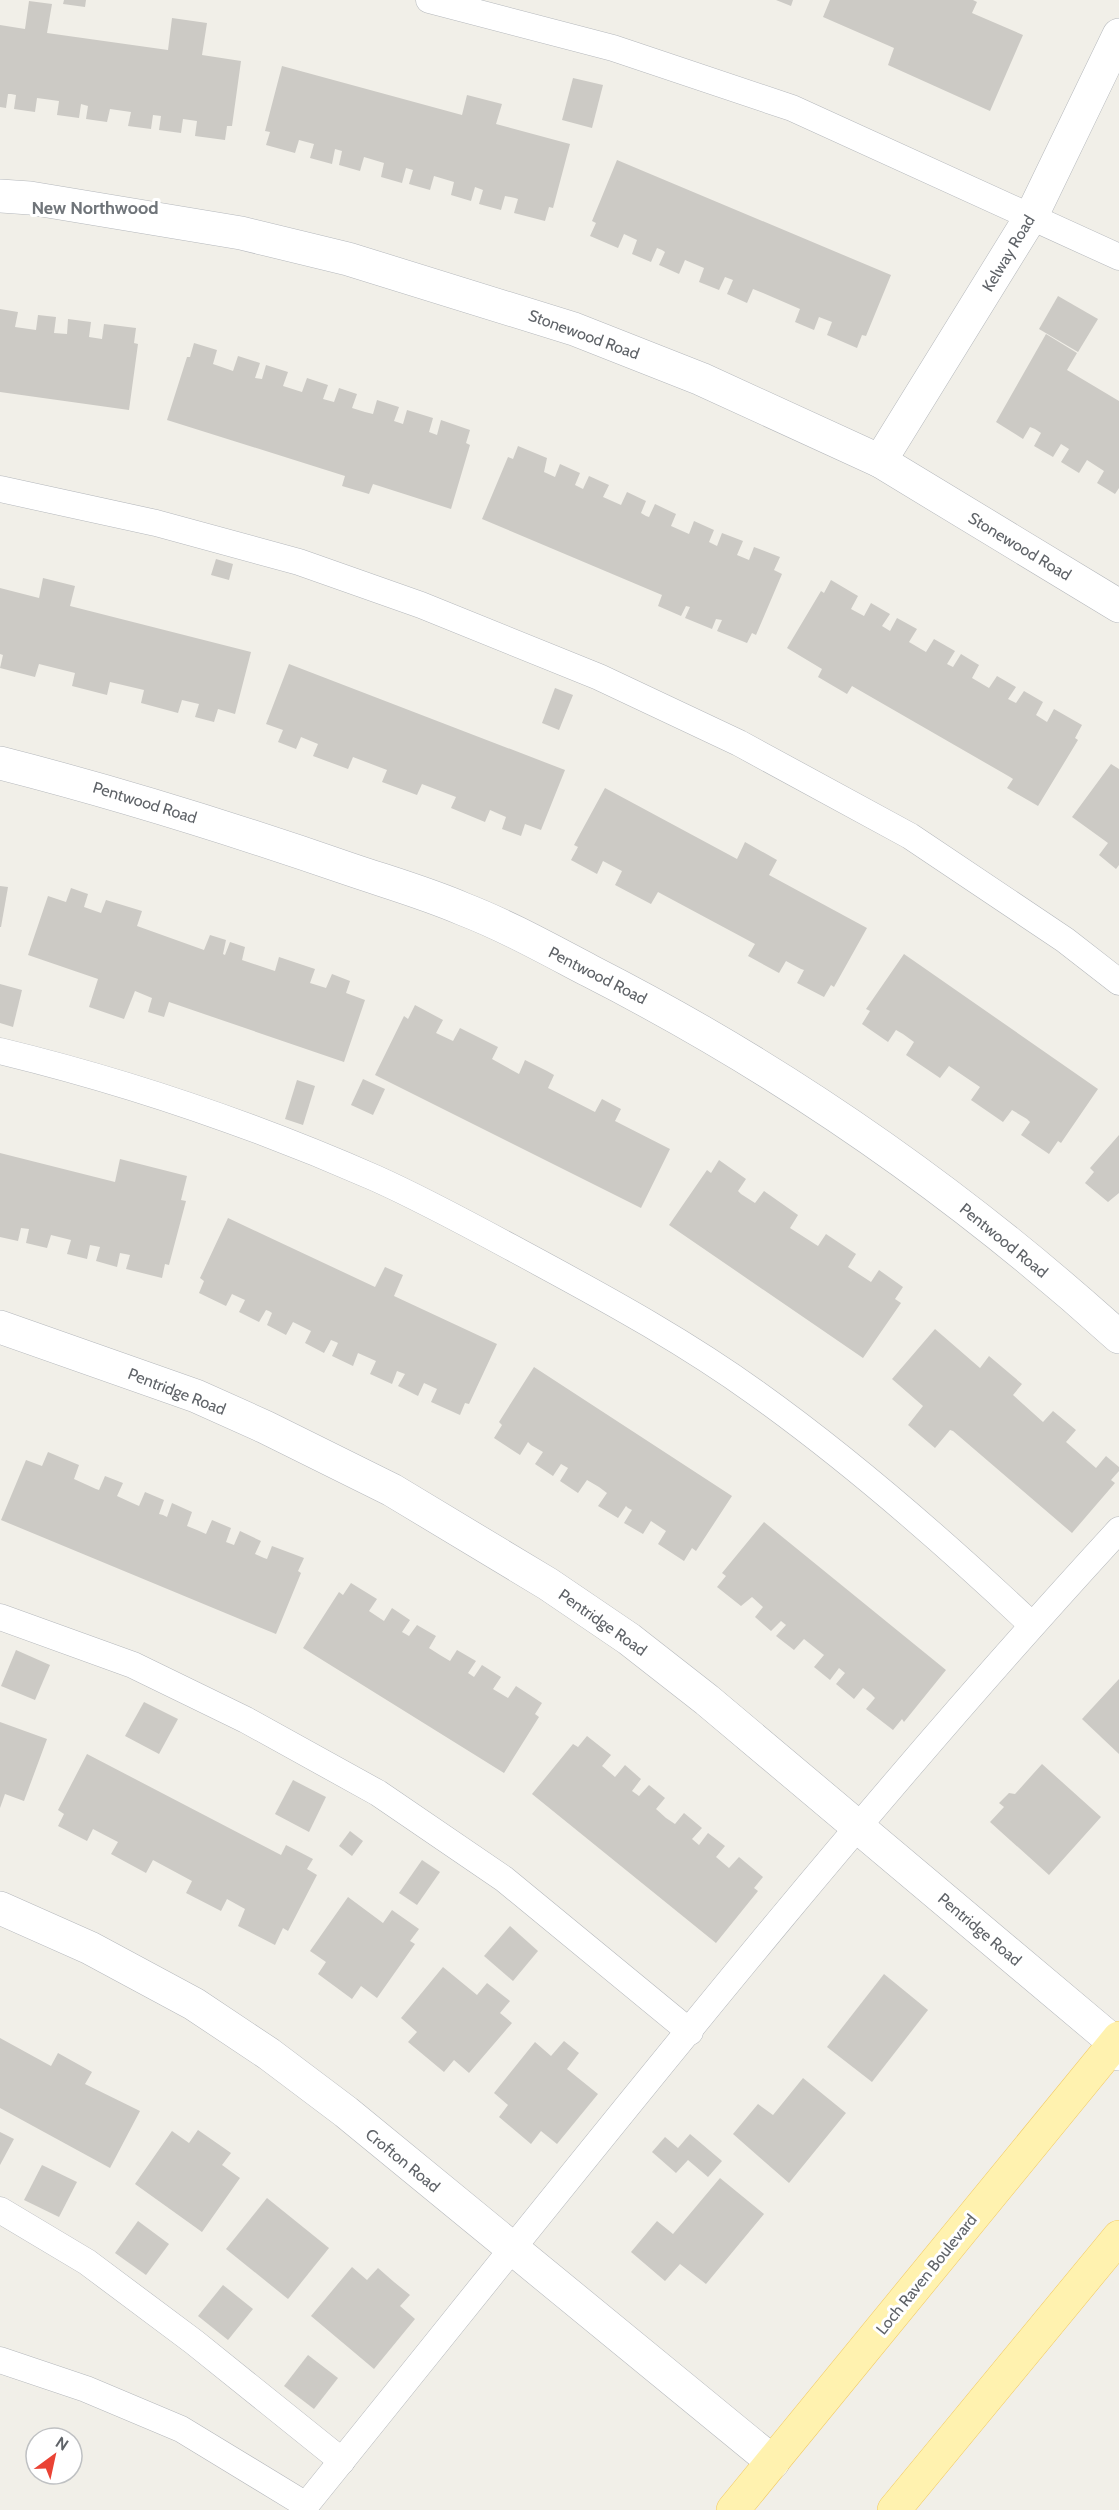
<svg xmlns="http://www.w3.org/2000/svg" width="1119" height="2510" font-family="Cabin,sans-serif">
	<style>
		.building { fill: #cccac5 }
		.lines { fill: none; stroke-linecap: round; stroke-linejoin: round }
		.lane-casing { stroke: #b5b8bc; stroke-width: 27 }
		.street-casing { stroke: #b5b8bc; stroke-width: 34 }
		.primary-casing { stroke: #f2c960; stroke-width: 34 }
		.lane { stroke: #fff; stroke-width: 26 }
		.street { stroke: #fff; stroke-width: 33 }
		.primary { stroke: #fff2af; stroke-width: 33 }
		.labels { text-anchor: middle; stroke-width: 6; stroke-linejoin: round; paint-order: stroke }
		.street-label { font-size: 16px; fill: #5f6368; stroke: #fff }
		.neighbourhood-label { font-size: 18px; font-weight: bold; fill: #70757a; stroke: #fff }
	</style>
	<rect width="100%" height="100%" fill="#f1efe8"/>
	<g class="building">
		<path d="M64 0H86L85 7 63 4Z"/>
		<path d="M776 0H793L791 6Z"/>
		<path d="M830 0H973L977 2 972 13 1023 35 990 111 888 65 894 48 823 17Z"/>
		<path d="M29 1 52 4 47 33 168 50 172 18 207 23 202 55 241 61 232 126H227L225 140 195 136 197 121 183 119 181 133 159 130 161 116 153 115 151 129 128 126 131 112 110 109 107 122 86 119 88 106 81 104 79 118 57 115 59 101 37 98 35 112 14 109 16 95 11 94H8L6 108 0 107V25L25 29Z"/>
		<path d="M282 66 462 115 467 95 502 104 496 124 570 144 553 208 549 207 545 221 514 213 518 199 515 198 505 196 501 210 479 204 483 190 475 187 471 201 451 195 454 182 434 176 430 190 409 184 413 170 406 168 402 183 381 177 384 163 364 157 360 171 339 165 342 151 335 149 332 164 310 158 314 144 299 140 295 153 266 145 270 132 265 131Z"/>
		<path d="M573 78 603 85 592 128 562 120Z"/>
		<path d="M617 160 891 275 866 336 862 335 857 348 827 335 832 322 819 317 814 330 795 322 800 309 763 293 753 289 747 303 727 294 733 280 725 277 719 290 699 282 704 268 685 260 679 274 659 265 665 252 662 250 657 248 651 262 632 254 637 240 624 234 618 248 590 236 596 223 592 221Z"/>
		<path d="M1058 296 1098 319 1078 352 1039 329Z"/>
		<path d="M0 309 18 312 15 327 36 330 38 315 56 317 54 333 67 334 68 319 91 322 89 337 102 339 104 324 136 328 134 343 138 344 129 410 0 392Z"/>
		<path d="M1046 334 1077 353 1067 370 1119 401V488L1115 494 1097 483 1104 471 1087 460 1079 473 1061 462 1069 449 1061 444 1053 457 1034 446 1041 433 1035 429 1030 427 1023 439 996 422Z"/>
		<path d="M194 343 217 350 213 364 233 371 238 356 260 363 255 378 262 379 266 365 288 372 283 386 302 392 307 378 328 385 323 399 334 402 339 388 357 394 352 408 365 412 373 414 377 400 399 407 394 421 403 424 407 410 433 418 429 432 437 435 441 420 470 430 466 443 470 445 451 509 373 484 369 494 342 486 345 476 167 420 187 357H190Z"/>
		<path d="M518 446 547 458 544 472 555 477 560 464 580 473 575 485 583 489 589 476 609 485 603 497 621 505 627 492 646 501 641 513 646 516 649 517 655 504 676 514 671 526 689 534 694 521 714 530 709 542 717 546 722 533 743 541 737 555 749 560 754 547 780 557 774 570 782 574 756 635 752 633 747 643 717 631 722 620 716 619 712 629 685 618 690 607 686 606 681 616 658 606 662 595 482 519 508 457 513 459Z"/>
		<path d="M216 559 233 564 229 580 211 575Z"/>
		<path d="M43 578 75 586 70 606 251 652 235 714 218 709 214 722 195 717 199 704 182 700 178 713 141 703 144 690 110 682 107 695 72 686 75 673 39 664 35 677 0 668 3 655 0 654V588L39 598Z"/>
		<path d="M831 580 858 596 851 609 864 616 871 603 890 614 882 626 890 631 897 618 917 629 909 642 926 652 934 639 955 651 947 664 953 667 961 654 979 665 972 678 989 688 997 676 1016 687 1008 699 1016 703 1024 691 1043 702 1036 715 1047 722 1054 709 1082 725 1075 738 1078 740 1038 806 1007 788 1013 779 1010 777 852 686 847 694 818 677 822 669 787 648 821 591 824 593Z"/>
		<path d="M289 664 565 770 541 830 525 824 521 836 502 829 506 817 490 810 485 822 451 808 456 797 422 784 417 795 382 782 387 770 353 757 348 769 313 756 318 744 301 737 296 749 278 742 283 730 266 724Z"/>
		<path d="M555 688 573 695 559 730 542 723Z"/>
		<path d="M1111 764 1119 769V865L1116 869 1099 855 1108 843 1072 817Z"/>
		<path d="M605 788 737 859 745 842 777 860 769 875 867 928 834 987 831 985 824 997 797 983 804 970 801 969 786 961 779 973 748 956 755 944 658 892 651 904 615 885 622 871 603 861 597 874 571 860 578 847 574 845Z"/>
		<path d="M0 886 8 887 1 927H0Z"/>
		<path d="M71 888 88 894 84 907 101 913 106 900 142 911 137 926 204 950 210 935 226 940 223 954 225 955 230 942 245 947 242 960 275 971 279 957 315 969 310 983 326 988 332 974 350 981 346 993 365 1000 344 1062 169 1002 164 1017 148 1012 152 998 135 991 124 1019 89 1007 98 979 28 955 48 896 66 902Z"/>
		<path d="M904 954 1098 1089 1061 1143 1058 1141 1049 1154 1021 1135 1030 1122 1027 1119 1012 1110 1003 1122 971 1100 980 1087 949 1066 940 1078 906 1055 914 1042 903 1034 896 1030 888 1042 862 1024 870 1011 866 1009Z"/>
		<path d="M0 984 22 990 13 1027 0 1023Z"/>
		<path d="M415 1005 443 1020 436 1033 453 1041 460 1028 498 1047 492 1059 519 1074 525 1060 547 1071 554 1075 548 1088 595 1112 602 1099 621 1109 615 1121 670 1149 641 1208 375 1075 404 1016 408 1019Z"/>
		<path d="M363 1079 385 1089 373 1115 351 1105Z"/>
		<path d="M297 1080 315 1086 303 1125 285 1119Z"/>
		<path d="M1119 1135V1193L1108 1202 1085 1183 1094 1172 1090 1168Z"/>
		<path d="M0 1153 115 1182 120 1159 187 1176 181 1200 186 1201 169 1265 165 1264 162 1278 126 1269 130 1255 120 1253 117 1267 96 1261 100 1247 90 1245 87 1259 67 1254 71 1240 51 1235 47 1248 26 1243 29 1229 21 1228 18 1241 0 1237Z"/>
		<path d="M719 1160 746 1179 738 1191 741 1194 755 1203 764 1191 798 1215 790 1228 818 1246 826 1234 856 1254 848 1267 871 1282 879 1270 903 1287 895 1299 901 1303 863 1358 669 1225 707 1170 711 1173Z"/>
		<path d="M228 1218 375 1287 385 1267 403 1275 394 1296 497 1344 469 1404 465 1403 460 1415 431 1402 437 1389 424 1383 418 1396 398 1386 405 1374 397 1371 392 1384 370 1374 376 1361 358 1353 353 1366 332 1356 338 1343 336 1342 331 1340 324 1353 305 1343 311 1331 293 1322 286 1335 267 1325 272 1313 269 1311 266 1310 259 1322 239 1312 245 1300 234 1295 232 1294 226 1306 199 1293 204 1281 200 1278Z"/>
		<path d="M935 1329 980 1368 989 1356 1022 1384 1013 1395 1043 1422 1053 1411 1076 1430 1066 1442 1096 1468 1106 1456 1119 1467V1471L1111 1480 1115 1483 1072 1533 953 1431 950 1430 935 1448 908 1425 923 1406 892 1379Z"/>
		<path d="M534 1367 732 1496 696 1551 692 1548 684 1561 658 1544 666 1531 651 1521 643 1534 624 1523 632 1510 628 1508 626 1506 618 1518 598 1506 607 1493 599 1487 587 1480 578 1493 560 1481 568 1468 561 1464 553 1476 535 1464 543 1452 531 1445 528 1442 520 1455 494 1438 502 1425 499 1422Z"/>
		<path d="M48 1452 79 1465 74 1479 96 1489 99 1490 105 1476 123 1483 117 1496 130 1502 139 1506 145 1492 164 1500 159 1514 163 1515 167 1517 172 1503 192 1512 187 1526 197 1530 206 1534 212 1520 231 1528 226 1542 234 1545 240 1531 261 1541 255 1554 264 1558 267 1559 272 1546 304 1558 298 1571 301 1573 276 1634 1 1520 26 1460 42 1466Z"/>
		<path d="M764 1522 946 1670 904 1722 902 1719 893 1730 866 1709 875 1698 871 1694 863 1688 854 1699 836 1684 845 1673 839 1668 830 1680 814 1667 824 1655 804 1639 794 1650 776 1636 786 1625 781 1621 771 1631 755 1617 763 1607 752 1597 741 1606 717 1587 726 1576 722 1573Z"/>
		<path d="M351 1583 377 1599 369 1611 384 1621 392 1608 410 1620 402 1632 409 1636 417 1625 436 1636 429 1648 440 1655 450 1661 457 1650 476 1661 468 1673 474 1677 482 1665 501 1677 493 1689 508 1698 516 1686 542 1703 535 1714 539 1717 504 1773 303 1648 339 1592 343 1595Z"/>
		<path d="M16 1650 50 1665 35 1700 1 1686Z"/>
		<path d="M1119 1679V1754L1082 1719Z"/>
		<path d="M144 1702 178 1719 159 1754 125 1736Z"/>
		<path d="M0 1722 47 1739 24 1801 5 1794 0 1808Z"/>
		<path d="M587 1736 611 1755 602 1766 615 1777 625 1765 641 1779 632 1791 639 1796 649 1785 665 1798 656 1809 666 1818 675 1824 684 1813 702 1828 692 1839 699 1845 708 1833 725 1846 716 1857 729 1868 739 1857 763 1877 754 1888 758 1891 716 1943 532 1794 573 1744 578 1747Z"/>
		<path d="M87 1754 281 1855 286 1845 313 1859 307 1869 317 1875 288 1931 283 1928 275 1945 238 1926 245 1909 227 1899 221 1911 186 1893 192 1881 153 1860 146 1873 111 1854 118 1842 93 1829 87 1841 58 1826 64 1814 58 1810Z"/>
		<path d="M1042 1764 1101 1817 1049 1875 990 1822 1004 1807 999 1803 1009 1793 1015 1794Z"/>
		<path d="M293 1780 326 1797 309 1832 275 1814Z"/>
		<path d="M350 1831 363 1841 352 1856 339 1846Z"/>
		<path d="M422 1860 440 1872 417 1905 399 1893Z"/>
		<path d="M348 1897 383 1923 392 1910 419 1929 410 1941 415 1944 377 1998 361 1986 352 1999 318 1974 326 1962 310 1951Z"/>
		<path d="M510 1926 538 1951 513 1981 484 1956Z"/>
		<path d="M443 1967 477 1995 487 1983 510 2001 500 2013 512 2023 469 2073 454 2060 444 2072 408 2042 417 2032 401 2018Z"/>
		<path d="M884 1974 928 2010 872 2082 827 2047Z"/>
		<path d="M0 2038 51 2066 58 2053 92 2072 85 2084 140 2111 110 2168 0 2108Z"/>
		<path d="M564 2041 579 2053 567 2069 598 2094 557 2144 541 2131 531 2144 499 2117 508 2105 494 2093 535 2042 551 2056Z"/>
		<path d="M803 2078 846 2113 789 2183 733 2134 758 2104 773 2115Z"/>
		<path d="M198 2130 231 2153 222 2165 240 2178 202 2232 135 2184 172 2131 189 2143Z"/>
		<path d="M0 2132 14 2139 0 2165Z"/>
		<path d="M690 2134 722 2161 708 2177 688 2160 676 2173 652 2152 665 2137 678 2148Z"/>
		<path d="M42 2165 77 2182 59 2217 24 2200Z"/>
		<path d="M720 2178 764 2214 706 2284 680 2264 665 2281 631 2252 657 2221 673 2234Z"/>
		<path d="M267 2198 329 2248 288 2299 226 2249Z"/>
		<path d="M138 2221 169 2244 146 2275 115 2253Z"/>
		<path d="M352 2267 367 2280 378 2268 394 2282 410 2295 400 2306 415 2319 374 2369 311 2316Z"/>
		<path d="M223 2285 253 2309 228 2340 198 2316Z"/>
		<path d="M308 2355 338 2378 314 2409 284 2386Z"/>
	</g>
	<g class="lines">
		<defs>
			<g id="lane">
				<path d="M429 0 613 48 792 108 1119 257"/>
				<path d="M0 489 156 523 299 562 421 605 599 677 739 743 910 836 1065 940 1119 982"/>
				<path d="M0 1051C128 1082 254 1125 375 1178 431 1203 486 1234 540 1263 614 1303 688 1344 756 1393 854 1463 944 1542 1032 1625"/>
				<path d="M0 1617 133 1665 246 1720 378 1793 504 1879 690 2032"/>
				<path d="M0 2210 87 2262 194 2342 342 2461"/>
				<path d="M0 2360 86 2389 181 2429 306 2505"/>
				<path d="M302 2510C569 2180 831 1843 1119 1530"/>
			</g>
			<g id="street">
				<path d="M0 196 30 198 241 233 348 259 574 329 701 379 880 461 1119 606"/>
				<path d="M880 461 1032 215 1119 35"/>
				<path d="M0 763C118 793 233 829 349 869 387 882 426 893 463 909 507 926 548 949 590 971 782 1069 959 1192 1119 1337"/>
				<path d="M0 1327 196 1396 265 1427 392 1490 548 1584 629 1639 707 1700 1115 2043 1119 2054"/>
				<path d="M0 1908 90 1948 194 2004 269 2054 346 2112 773 2462"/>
			</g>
			<g id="primary">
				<path d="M733 2510 1119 2038"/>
				<path d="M894 2510 1119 2237"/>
			</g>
		</defs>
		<use href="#lane" class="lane-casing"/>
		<use href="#street" class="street-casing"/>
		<use href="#primary" class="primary-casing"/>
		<use href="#lane" class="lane"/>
		<use href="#street" class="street"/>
		<use href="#primary" class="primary"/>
	</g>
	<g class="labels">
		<g class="street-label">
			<text transform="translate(1008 253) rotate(-59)" y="6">Kelway Road</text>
			<text transform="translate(584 334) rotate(20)" y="6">Stonewood Road</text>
			<text transform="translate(1020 546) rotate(31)" y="6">Stonewood Road</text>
			<text transform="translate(145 802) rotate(17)" y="6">Pentwood Road</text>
			<text transform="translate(598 975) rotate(27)" y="6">Pentwood Road</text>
			<text transform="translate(1004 1240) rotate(39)" y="6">Pentwood Road</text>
			<text transform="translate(177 1391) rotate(21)" y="6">Pentridge Road</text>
			<text transform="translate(603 1622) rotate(35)" y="6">Pentridge Road</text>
			<text transform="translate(980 1929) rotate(40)" y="6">Pentridge Road</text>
			<text transform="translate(403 2160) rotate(39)" y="6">Crofton Road</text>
			<text transform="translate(926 2274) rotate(-51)" y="6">Loch Raven Boulevard</text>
		</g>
		<g class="neighbourhood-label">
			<text x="95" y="214">New Northwood</text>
		</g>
	</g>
	<g transform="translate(54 2456) rotate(33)"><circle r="28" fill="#ffffff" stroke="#bfc1c3" stroke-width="1.5"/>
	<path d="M0-4.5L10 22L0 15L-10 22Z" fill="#ea4335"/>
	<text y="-9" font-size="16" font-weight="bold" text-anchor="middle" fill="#5f6368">N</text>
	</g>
</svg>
